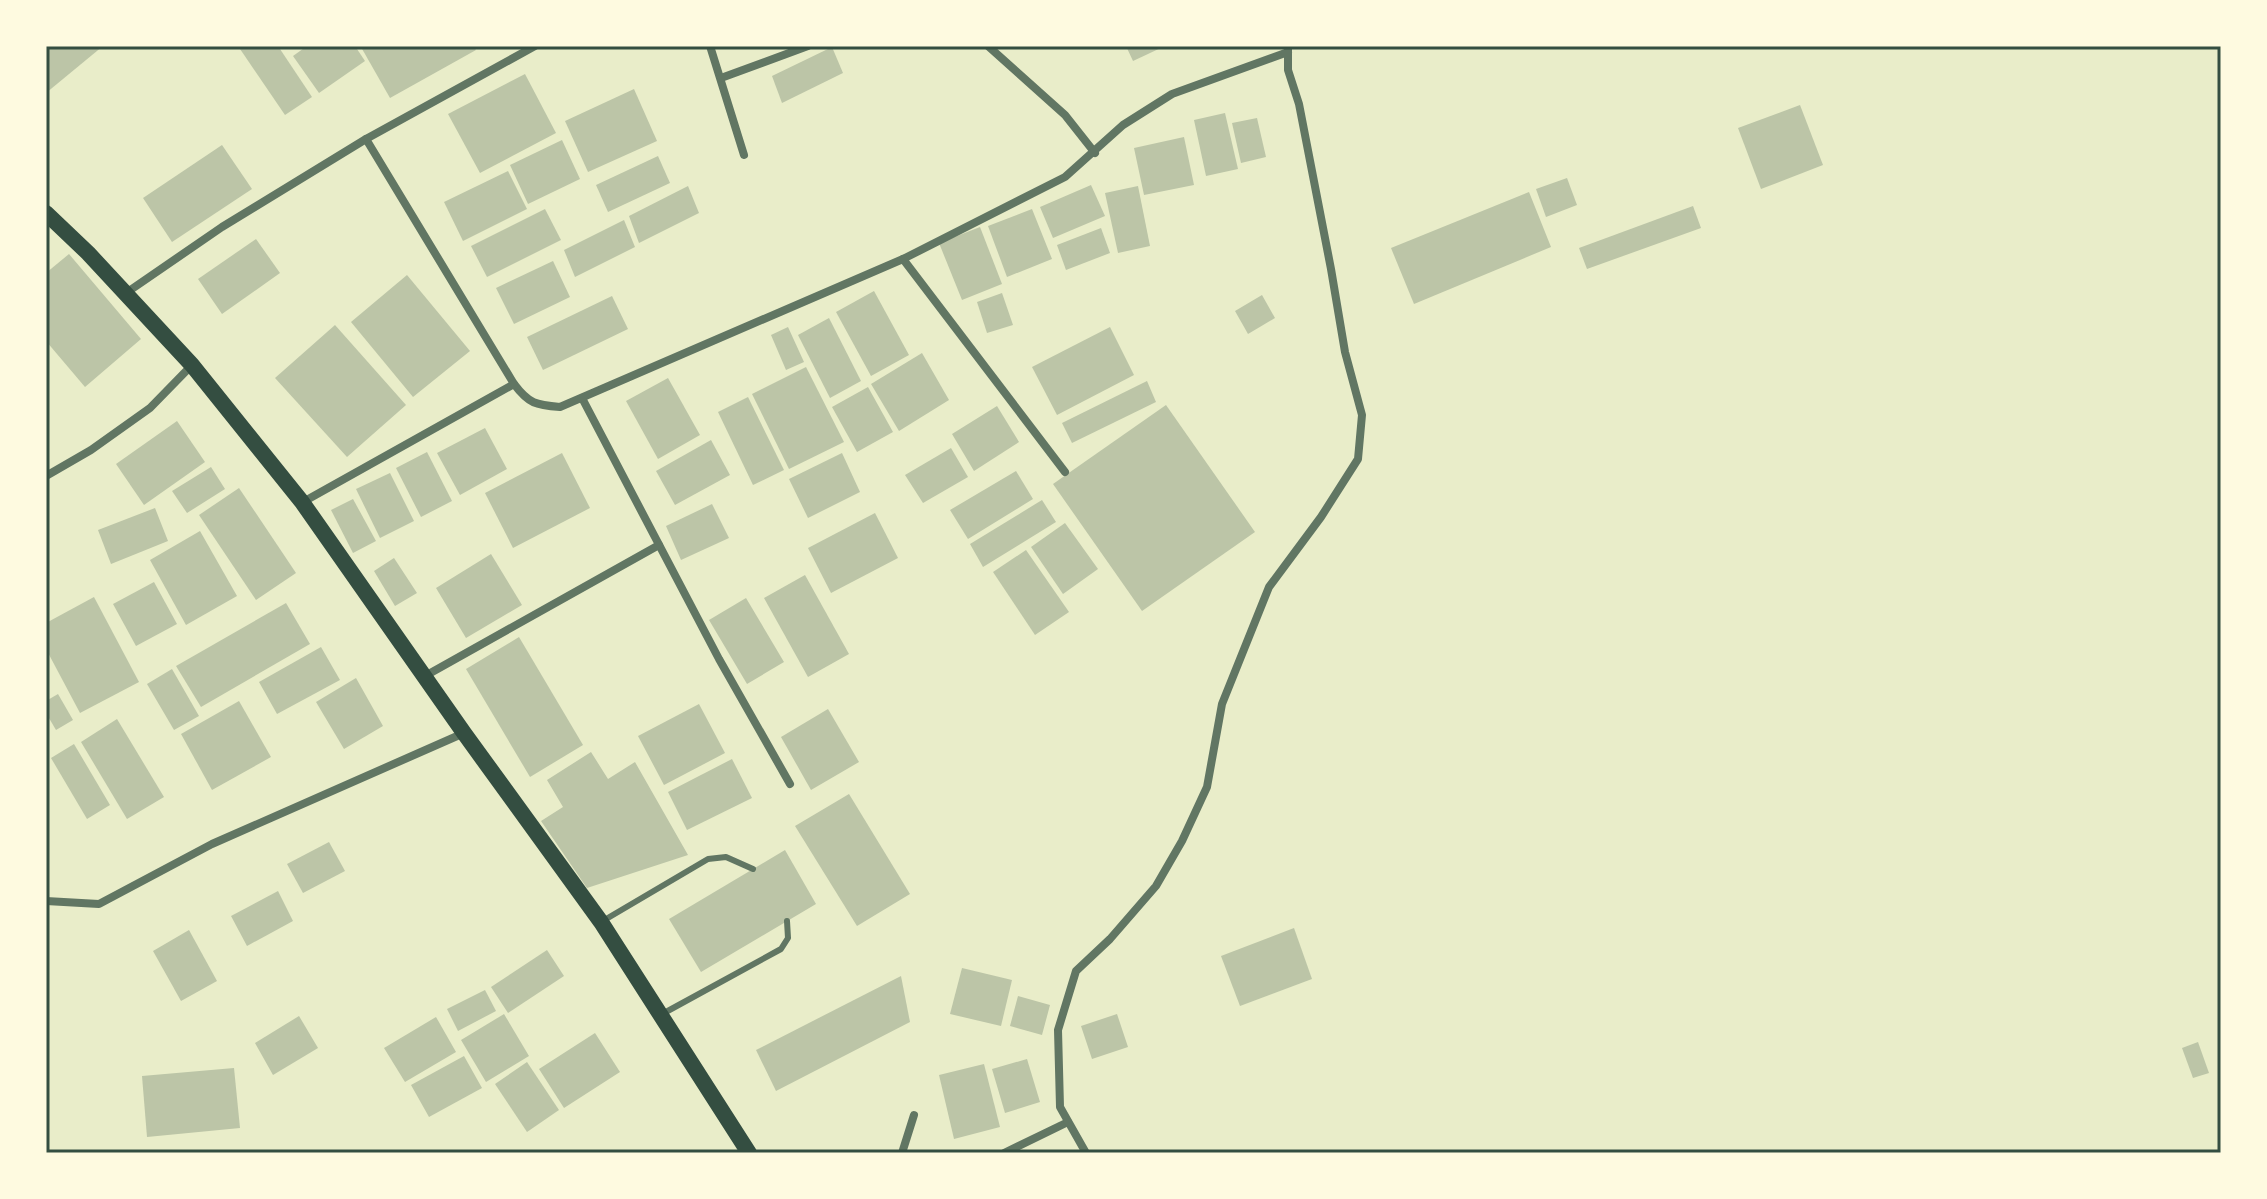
<svg xmlns="http://www.w3.org/2000/svg" width="2267" height="1199" font-family="'Work Sans',sans-serif">
	<style>
		.building { fill: #bcc5a7 }
		.lines { fill: none; stroke-linecap: round; stroke-linejoin: round }
		.service { stroke: #617663; stroke-width: 6 }
		.minor { stroke: #617663; stroke-width: 8 }
		.secondary { stroke: #344e41; stroke-width: 16 }
		.neatline { fill: none; stroke: #344e41; stroke-width: 3 }
	</style>
	<rect width="100%" height="100%" fill="#e9edc9"/>
	<g class="building">
		<path d="M46 46H103L46 93Z"/>
		<path d="M238 46H278L312 97 285 115Z"/>
		<path d="M307 46H355L365 61 319 93 293 56Z"/>
		<path d="M363 46H473L476 50 390 98 361 47Z"/>
		<path d="M1126 46H1165L1133 61Z"/>
		<path d="M832 47 843 73 782 103 772 76Z"/>
		<path d="M525 74 556 133 480 173 448 114Z"/>
		<path d="M634 89 657 141 588 172 565 121Z"/>
		<path d="M1800 105 1823 165 1761 189 1738 128Z"/>
		<path d="M1225 113 1238 169 1206 176 1194 120Z"/>
		<path d="M1257 118 1266 157 1241 163 1232 123Z"/>
		<path d="M1184 137 1194 185 1144 195 1134 148Z"/>
		<path d="M562 140 580 179 528 204 510 165Z"/>
		<path d="M222 145 252 189 172 242 143 198Z"/>
		<path d="M658 156 670 183 608 212 596 185Z"/>
		<path d="M508 171 527 209 463 241 444 202Z"/>
		<path d="M1567 178 1577 205 1546 217 1536 189Z"/>
		<path d="M1091 185 1105 216 1053 238 1040 207Z"/>
		<path d="M688 186 699 213 639 243 629 216Z"/>
		<path d="M1138 186 1150 246 1118 253 1105 193Z"/>
		<path d="M1529 192 1551 247 1414 304 1391 248Z"/>
		<path d="M1693 206 1701 228 1587 269 1579 248Z"/>
		<path d="M545 209 561 240 487 277 471 246Z"/>
		<path d="M1032 209 1052 259 1007 277 988 226Z"/>
		<path d="M624 220 635 247 575 277 564 250Z"/>
		<path d="M980 227 1002 284 962 300 939 243Z"/>
		<path d="M1101 228 1110 253 1066 270 1057 245Z"/>
		<path d="M256 239 280 273 222 314 198 279Z"/>
		<path d="M69 254 141 339 85 387 46 341V273Z"/>
		<path d="M553 261 570 297 514 324 496 288Z"/>
		<path d="M407 275 470 351 413 397 351 322Z"/>
		<path d="M874 291 909 355 871 376 836 312Z"/>
		<path d="M1002 293 1013 325 987 333 977 302Z"/>
		<path d="M1262 295 1275 318 1248 334 1235 311Z"/>
		<path d="M612 296 628 329 543 370 527 337Z"/>
		<path d="M829 318 861 381 830 398 798 335Z"/>
		<path d="M335 325 406 405 347 457 275 378Z"/>
		<path d="M788 327 804 362 786 370 771 335Z"/>
		<path d="M1110 327 1134 375 1057 415 1032 367Z"/>
		<path d="M922 353 949 400 899 431 871 384Z"/>
		<path d="M806 367 844 442 789 469 752 394Z"/>
		<path d="M668 378 700 435 658 459 626 401Z"/>
		<path d="M1147 381 1156 402 1072 443 1062 423Z"/>
		<path d="M868 387 893 432 857 452 832 407Z"/>
		<path d="M748 397 784 470 753 485 718 412Z"/>
		<path d="M1166 405 1255 532 1142 611 1053 484Z"/>
		<path d="M997 406 1019 442 974 471 952 434Z"/>
		<path d="M177 421 205 462 144 505 116 464Z"/>
		<path d="M485 428 507 469 460 495 437 453Z"/>
		<path d="M711 440 730 475 675 505 656 471Z"/>
		<path d="M951 448 968 477 923 503 905 475Z"/>
		<path d="M427 452 452 501 421 517 396 468Z"/>
		<path d="M562 453 590 508 513 548 485 493Z"/>
		<path d="M842 453 860 492 808 518 789 479Z"/>
		<path d="M211 467 225 489 187 513 172 491Z"/>
		<path d="M1016 471 1033 499 968 539 950 510Z"/>
		<path d="M390 473 414 521 380 538 356 489Z"/>
		<path d="M239 488 296 573 256 600 199 515Z"/>
		<path d="M353 499 376 541 353 553 331 510Z"/>
		<path d="M1042 500 1056 522 983 567 970 544Z"/>
		<path d="M712 504 729 538 681 560 666 526Z"/>
		<path d="M155 508 168 541 111 564 98 530Z"/>
		<path d="M875 513 898 558 831 593 808 548Z"/>
		<path d="M1065 523 1098 569 1063 594 1031 547Z"/>
		<path d="M200 531 237 596 186 625 150 560Z"/>
		<path d="M1026 550 1069 612 1035 635 993 572Z"/>
		<path d="M491 554 522 605 466 638 436 588Z"/>
		<path d="M394 558 417 593 395 606 374 571Z"/>
		<path d="M805 575 849 654 808 677 764 598Z"/>
		<path d="M154 582 177 624 136 646 113 604Z"/>
		<path d="M94 597 139 682 80 713 46 649V623Z"/>
		<path d="M746 598 784 662 747 684 709 620Z"/>
		<path d="M286 603 310 644 201 707 176 666Z"/>
		<path d="M519 637 583 745 530 777 466 669Z"/>
		<path d="M321 647 340 680 277 714 259 682Z"/>
		<path d="M172 669 199 716 174 730 147 684Z"/>
		<path d="M356 678 383 726 344 749 316 702Z"/>
		<path d="M58 694 73 720 56 730 46 713V701Z"/>
		<path d="M239 701 271 757 212 790 181 734Z"/>
		<path d="M699 704 725 753 664 785 638 736Z"/>
		<path d="M828 709 859 762 811 790 781 737Z"/>
		<path d="M117 719 164 797 127 819 81 742Z"/>
		<path d="M74 744 110 805 87 819 51 758Z"/>
		<path d="M591 752 608 779 635 762 688 855 587 888 541 821 563 807 547 780Z"/>
		<path d="M732 759 752 798 687 830 668 792Z"/>
		<path d="M849 794 910 894 857 926 795 826Z"/>
		<path d="M329 842 345 871 303 893 287 864Z"/>
		<path d="M785 850 816 904 701 972 669 919Z"/>
		<path d="M278 891 293 921 247 946 231 916Z"/>
		<path d="M1294 928 1312 979 1240 1006 1221 956Z"/>
		<path d="M189 930 217 981 181 1001 153 951Z"/>
		<path d="M547 950 564 976 508 1013 491 987Z"/>
		<path d="M962 968 1012 980 1001 1026 950 1014Z"/>
		<path d="M901 976 910 1022 776 1091 756 1050Z"/>
		<path d="M485 990 496 1011 458 1031 447 1009Z"/>
		<path d="M1018 996 1050 1005 1042 1035 1010 1026Z"/>
		<path d="M504 1014 529 1056 486 1082 461 1040Z"/>
		<path d="M1117 1014 1128 1047 1092 1059 1081 1026Z"/>
		<path d="M299 1016 318 1048 273 1075 255 1043Z"/>
		<path d="M436 1017 456 1052 405 1082 384 1048Z"/>
		<path d="M595 1033 620 1072 564 1108 539 1069Z"/>
		<path d="M2198 1042 2209 1073 2193 1078 2182 1048Z"/>
		<path d="M464 1056 482 1088 429 1117 411 1085Z"/>
		<path d="M1027 1059 1040 1102 1005 1113 992 1069Z"/>
		<path d="M527 1062 559 1110 527 1132 495 1084Z"/>
		<path d="M984 1064 1000 1127 954 1139 939 1075Z"/>
		<path d="M234 1068 240 1128 147 1137 142 1076Z"/>
	</g>
	<g class="lines">
		<g class="service">
			<path d="M601 922 708 859 726 857 753 869"/>
			<path d="M664 1013 781 949 788 938 787 921"/>
		</g>
		<g class="minor">
			<path d="M710 46 744 155"/>
			<path d="M988 46 1065 115 1095 153"/>
			<path d="M721 78 808 46"/>
			<path d="M366 139 514 384"/>
			<path d="M903 259 1065 472"/>
			<path d="M126 293 222 227 366 139 535 46"/>
			<path d="M582 398 719 659 790 784"/>
			<path d="M46 476 91 450 150 408 192 365"/>
			<path d="M303 502 514 384C529 404 536 405 560 407L903 259 1065 177 1123 125 1172 94 1288 52"/>
			<path d="M425 676 659 545"/>
			<path d="M46 901 99 904 212 844 464 733"/>
			<path d="M902 1153 914 1115"/>
			<path d="M1004 1153 1068 1122"/>
			<path d="M1086 1153 1060 1107 1058 1030 1076 971 1110 939 1156 886 1182 841 1207 787 1222 704 1269 587 1321 517 1358 459 1362 415 1345 352 1331 269 1299 104 1288 70V46"/>
		</g>
		<path class="secondary" d="M46 213 88 253 192 365 302 502 464 733 601 922 749 1153"/>
	</g>
	<rect width="2267" height="1199" fill="none" stroke="#fefae0" stroke-width="96"/>
	<rect x="48" y="48" width="2171" height="1103" class="neatline"/>
</svg>
